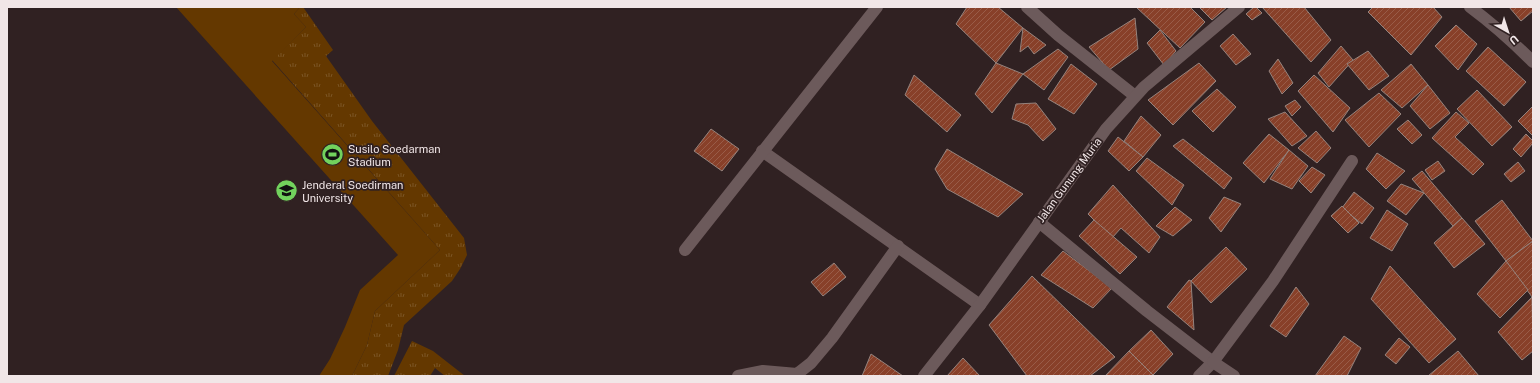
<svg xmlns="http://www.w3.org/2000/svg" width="1540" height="383" font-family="'Public Sans',sans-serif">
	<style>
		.grass { fill: url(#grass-tufts) }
		.pitch { fill: #643800 }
		.building { fill: url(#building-hatch); stroke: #95837d }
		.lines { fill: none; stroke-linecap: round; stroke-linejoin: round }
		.minor { stroke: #6c5a5b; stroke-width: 12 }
		.labels { text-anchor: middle; stroke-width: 3.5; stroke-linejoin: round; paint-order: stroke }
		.poi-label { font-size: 11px; fill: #f1e6e7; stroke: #302122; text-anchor: start }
		.street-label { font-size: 11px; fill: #f1e6e7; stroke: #302122 }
	</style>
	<defs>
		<pattern id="grass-tufts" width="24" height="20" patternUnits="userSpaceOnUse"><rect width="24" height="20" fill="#643800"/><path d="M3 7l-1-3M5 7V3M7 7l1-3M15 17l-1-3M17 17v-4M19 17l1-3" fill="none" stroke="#7b5525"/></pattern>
		<pattern id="building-hatch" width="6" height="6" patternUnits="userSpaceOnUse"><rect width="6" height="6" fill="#884029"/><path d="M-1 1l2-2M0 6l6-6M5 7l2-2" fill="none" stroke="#995c48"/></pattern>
	</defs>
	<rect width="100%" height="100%" fill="#302122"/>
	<g class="grass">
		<path d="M300 7H303L333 50 326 56 372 121 464 238 467 255 460 269 452 281 404 325 398 350 388 376H352L367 345 375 311 440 250 272 60 306 27 294 14Z"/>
		<path d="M412 341 433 351 465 376H445L435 368 430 376H394Z"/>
	</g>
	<path class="pitch" d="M176 7H300L294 14 306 27 272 61 440 250 375 311 367 345 352 376H319L330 359 345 327 360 290 398 255Z"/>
	<g class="building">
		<path d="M967 7H998L1023 28 996 63 956 24Z"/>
		<path d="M1136 7H1190L1205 22 1180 48Z"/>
		<path d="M1199 7H1227L1212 20Z"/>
		<path d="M1254 7H1256L1262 13 1252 20 1246 14Z"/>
		<path d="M1262 7H1304L1331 40 1311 62Z"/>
		<path d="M1373 7H1433L1442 17 1411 55 1368 12Z"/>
		<path d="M1509 7H1533V11L1521 21Z"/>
		<path d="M1135 18 1138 49 1109 70 1089 47Z"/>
		<path d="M1456 25 1477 44 1458 70 1435 46Z"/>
		<path d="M1023 28 1046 45 1034 54 1028 46 1020 52Z"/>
		<path d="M1160 30 1176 51 1164 65 1147 43Z"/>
		<path d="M1233 34 1251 54 1236 65 1220 46Z"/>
		<path d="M1341 46 1353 60 1329 87 1318 73Z"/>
		<path d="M1488 47 1526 82 1504 106 1466 71Z"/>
		<path d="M1058 49 1068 57 1044 90 1023 74Z"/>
		<path d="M1368 51 1389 76 1369 90 1347 64Z"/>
		<path d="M1278 59 1293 83 1282 94 1269 71Z"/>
		<path d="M996 63 1023 74 992 113 975 94Z"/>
		<path d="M1199 63 1216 81 1173 125 1148 100Z"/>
		<path d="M1071 64 1097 84 1074 114 1048 99Z"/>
		<path d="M1411 64 1428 85 1402 108 1381 90Z"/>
		<path d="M914 75 961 115 947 132 905 95Z"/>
		<path d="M1314 75 1350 108 1333 132 1298 91Z"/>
		<path d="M1428 85 1450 113 1430 129 1410 106Z"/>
		<path d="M1217 89 1236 107 1213 132 1192 111Z"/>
		<path d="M1477 90 1512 127 1492 146 1457 109Z"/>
		<path d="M1379 93 1401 114 1369 147 1345 120Z"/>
		<path d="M1295 100 1301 107 1292 116 1285 106Z"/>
		<path d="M1036 103 1056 129 1043 141 1028 125 1012 119 1016 104Z"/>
		<path d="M1533 106V136L1518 121Z"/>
		<path d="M1285 112 1307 136 1292 146 1268 119Z"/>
		<path d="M1456 112 1469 123 1455 137 1484 164 1473 175 1432 138Z"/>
		<path d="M1141 116 1161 135 1143 157 1124 141Z"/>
		<path d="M1408 120 1422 135 1412 144 1397 129Z"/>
		<path d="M711 129 739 149 722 171 694 151Z"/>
		<path d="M1316 131 1331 148 1317 163 1298 148Z"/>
		<path d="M1269 134 1289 150 1264 183 1243 163Z"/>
		<path d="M1526 134 1533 141V143L1521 157 1513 149Z"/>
		<path d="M1118 137 1143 157 1129 171 1108 151Z"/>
		<path d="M1183 139 1232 178 1224 189 1173 146Z"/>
		<path d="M947 149 1023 194 998 217 947 189 935 169Z"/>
		<path d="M1289 150 1308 166 1292 189 1270 179Z"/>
		<path d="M1377 153 1405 171 1386 189 1366 169Z"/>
		<path d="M1147 158 1184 185 1172 205 1136 171Z"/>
		<path d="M1438 161 1445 171 1432 180 1425 170Z"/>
		<path d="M1518 162 1525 171 1511 182 1504 174Z"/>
		<path d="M1312 167 1325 175 1311 193 1299 181Z"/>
		<path d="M1422 171 1462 218 1453 226 1412 179Z"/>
		<path d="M1401 184 1424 193 1406 215 1387 201Z"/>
		<path d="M1113 185 1160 237 1149 253 1121 228 1112 238 1088 214Z"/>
		<path d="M1354 192 1374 208 1362 224 1342 208Z"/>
		<path d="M1224 197 1241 204 1221 232 1209 218Z"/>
		<path d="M1502 200 1533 241 1506 261 1475 221Z"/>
		<path d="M1342 206 1359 223 1348 233 1331 216Z"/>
		<path d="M1175 207 1192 220 1173 236 1156 226Z"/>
		<path d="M1387 210 1408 224 1392 251 1370 238Z"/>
		<path d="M1462 218 1485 244 1454 268 1434 243Z"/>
		<path d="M1094 220 1137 257 1120 274 1079 236Z"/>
		<path d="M1533 241V296L1532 297 1506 261Z"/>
		<path d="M1226 247 1247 269 1211 303 1191 281Z"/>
		<path d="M1063 251 1112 288 1093 308 1041 275Z"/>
		<path d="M1506 261 1528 290 1500 318 1477 294Z"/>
		<path d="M834 263 846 277 823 296 811 282Z"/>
		<path d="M1390 266 1456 339 1429 363 1371 299Z"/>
		<path d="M1032 276 1115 357 1090 376H1027L989 325Z"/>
		<path d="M1189 280 1191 281 1194 330 1167 307Z"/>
		<path d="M1296 287 1309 304 1286 337 1270 326Z"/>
		<path d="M1532 297 1533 351 1522 360 1498 332Z"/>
		<path d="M1151 330 1173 354 1153 375 1129 351Z"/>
		<path d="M1344 336 1361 348 1347 376H1315Z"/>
		<path d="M1399 338 1410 347 1396 364 1385 355Z"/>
		<path d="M1129 351 1153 375 1152 376H1105Z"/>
		<path d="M1458 351 1479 376H1428Z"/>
		<path d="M871 354 903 376H862Z"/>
		<path d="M963 358 980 376H947Z"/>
	</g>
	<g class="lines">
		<g class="minor">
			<path d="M1027 7 1058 35 1135 96"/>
			<path d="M1470 7C1493 24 1513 42 1533 62"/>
			<path d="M762 151 980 305"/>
			<path d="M1039 222 1147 311 1213 362 1199 376"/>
			<path d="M685 250 877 7"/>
			<path d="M738 376 763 371 797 374 811 363 832 338 898 246"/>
			<path d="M924 376 980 305 1106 129 1144 87 1239 7"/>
			<path d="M1234 376 1213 362 1273 281 1352 161"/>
		</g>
	</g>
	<defs>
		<symbol id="stadium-disc" viewBox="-11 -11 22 22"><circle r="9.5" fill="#72d25d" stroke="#302122"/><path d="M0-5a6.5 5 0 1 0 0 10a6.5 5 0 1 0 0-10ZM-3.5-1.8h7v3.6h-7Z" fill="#111"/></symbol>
		<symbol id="university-disc" viewBox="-11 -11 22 22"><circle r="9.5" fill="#72d25d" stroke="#302122"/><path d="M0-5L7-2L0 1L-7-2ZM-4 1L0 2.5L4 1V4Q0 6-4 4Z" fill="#111"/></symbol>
	</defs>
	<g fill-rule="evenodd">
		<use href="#stadium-disc" x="320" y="142" width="25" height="25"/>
		<use href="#university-disc" x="274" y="178" width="25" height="25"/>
	</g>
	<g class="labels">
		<g class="poi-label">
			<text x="348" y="153">Susilo Soedarman<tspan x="348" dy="13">Stadium</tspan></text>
			<text x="302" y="189">Jenderal Soedirman<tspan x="302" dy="13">University</tspan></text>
		</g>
		<g class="street-label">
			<text transform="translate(1069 180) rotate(-54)" y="4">Jalan Gunung Muria</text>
		</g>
	</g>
	<rect width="1540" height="383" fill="none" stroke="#f1e6e7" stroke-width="16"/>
	<g transform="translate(1508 32) rotate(141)" stroke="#302122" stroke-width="3" paint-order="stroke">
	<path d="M0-3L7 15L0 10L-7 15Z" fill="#f1e6e7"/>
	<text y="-6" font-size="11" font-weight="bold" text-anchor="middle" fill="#f1e6e7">U</text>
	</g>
</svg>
